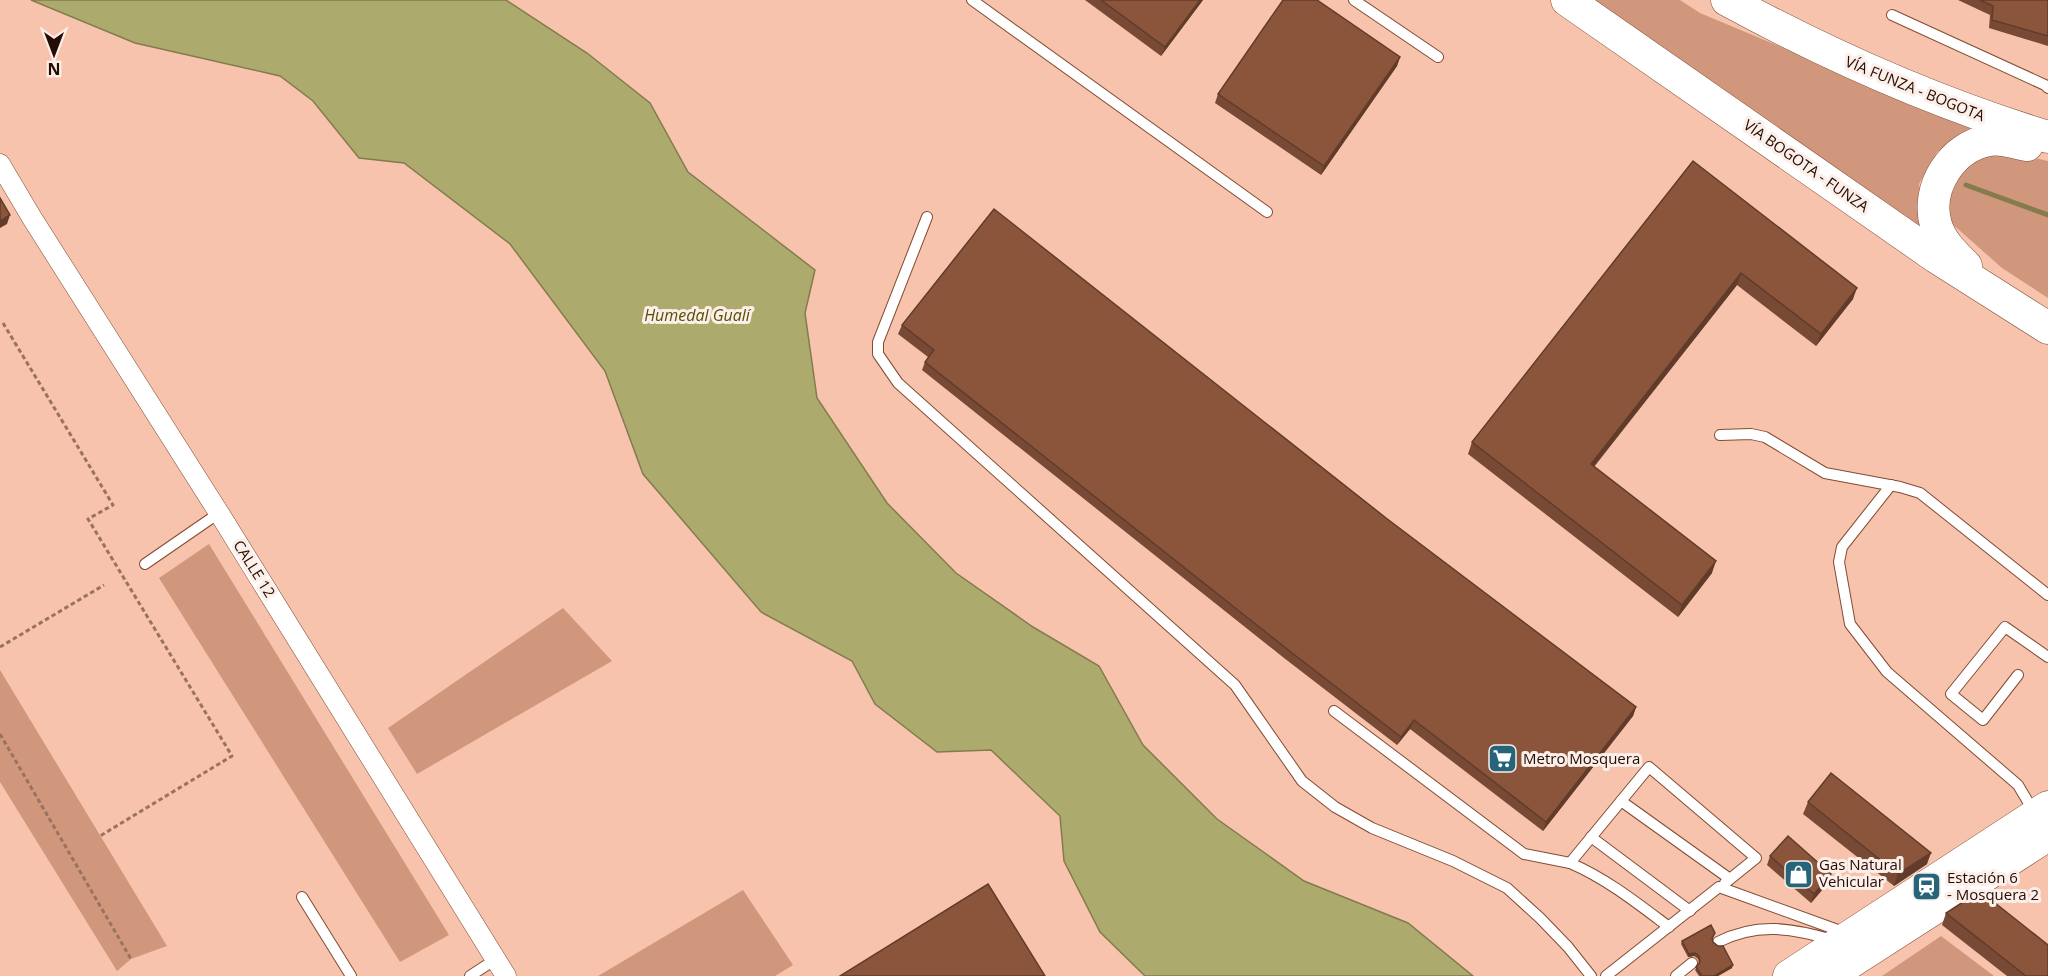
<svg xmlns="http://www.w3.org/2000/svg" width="2048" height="976" font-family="'Open Sans',sans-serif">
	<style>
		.green { fill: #d1977c }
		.water { fill: #adaa6d; stroke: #847b4e; stroke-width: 1.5 }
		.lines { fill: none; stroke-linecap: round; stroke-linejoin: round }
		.stream { stroke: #847b4e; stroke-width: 5 }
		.lane-casing { stroke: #834c32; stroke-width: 12 }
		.street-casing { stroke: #834c32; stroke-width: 21 }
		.primary-casing { stroke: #834c32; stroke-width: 33 }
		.path { stroke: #997261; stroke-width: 3; stroke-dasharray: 4.5 3; stroke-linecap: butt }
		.lane { stroke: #fff; stroke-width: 10 }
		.street { stroke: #fff; stroke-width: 20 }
		.primary { stroke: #fff; stroke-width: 32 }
		.wall { fill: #784934 }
		.shaded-wall { fill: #613c2a }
		.building { fill: #8b553c; stroke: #613c2a; stroke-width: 1.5 }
		.labels { text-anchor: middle; stroke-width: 6; stroke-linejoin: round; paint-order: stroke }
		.street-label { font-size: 15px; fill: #240d04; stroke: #fceee8 }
		.poi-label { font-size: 15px; fill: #240d04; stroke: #fceee8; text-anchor: start }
		.water-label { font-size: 16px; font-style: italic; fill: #555002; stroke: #fceee8 }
	</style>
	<rect width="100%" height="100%" fill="#f7c3ac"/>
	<g class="green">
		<path d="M1586 0H1680L1700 13 1977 129 1937 152 1919 184 1927 233Z"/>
		<path d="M1992 154 2020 155 2048 161V298L2002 268 1950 222 1945 199 1958 171Z"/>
		<path d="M209 544 449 935 400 962 159 578Z"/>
		<path d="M563 608 612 661 417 774 388 728Z"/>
		<path d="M0 670 167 946 131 959 117 971 0 782Z"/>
		<path d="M743 890 793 965 775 976H598Z"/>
		<path d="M1941 936 1994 976H1882Z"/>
	</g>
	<path class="water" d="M31 0H506L587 53 650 103 688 172 815 270 805 313 817 398 887 503 956 573 1033 627 1099 666 1143 745 1217 819 1304 881 1408 923 1473 976H1145L1100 932 1064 861 1060 816 991 750 937 752 875 704 852 661 761 612 643 474 605 371 510 244 404 163 359 158 313 101 280 76 135 43Z"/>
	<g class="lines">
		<path class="stream" d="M1966 185 2048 215"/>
		<defs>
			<g id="lane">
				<path d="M972 0 1267 212"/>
				<path d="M1354 0 1438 57"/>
				<path d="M1892 15 2045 85 2048 88"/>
				<path d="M927 217 878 342V354L898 383 1235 685 1302 781 1335 807 1372 828 1453 861 1507 888 1540 918 1568 947 1591 976"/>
				<path d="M1720 435 1751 434 1765 437 1825 473 1900 487 1920 493 2048 595"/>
				<path d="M1891 485 1842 547 1839 562 1850 624 1887 672 2018 785 2034 812"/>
				<path d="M145 564 219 513"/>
				<path d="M2018 675 1983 720 1951 694 2005 627 2048 657"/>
				<path d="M1334 711 1524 854 1570 863"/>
				<path d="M1621 801 1649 767 1756 858 1725 883"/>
				<path d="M1591 837 1690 911"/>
				<path d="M302 897 351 976"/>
				<path d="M1669 927C1637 903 1607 879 1570 863L1621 801 1730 879"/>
				<path d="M1718 942C1757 922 1792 928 1833 940"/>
				<path d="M470 976 496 959"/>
				<path d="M1606 976 1719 887 1846 933"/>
				<path d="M1676 976 1692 963"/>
			</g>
			<path id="street" d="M0 164 32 218 219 513 506 976"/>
			<g id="primary">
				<path d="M1567 0 1936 257 2048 328"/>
				<path d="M1727 0C1830 56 1936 103 2048 137"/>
				<path d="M1966 266C1954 254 1941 242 1936 225 1925 188 1952 146 1990 140 2000 138 2016 143 2027 145"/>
				<path d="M1789 976 2048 807"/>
				<path d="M1829 976 2048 835"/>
			</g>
		</defs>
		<use href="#lane" class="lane-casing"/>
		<use href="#street" class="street-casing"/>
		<use href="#primary" class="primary-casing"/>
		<g class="path">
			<path d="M3 323 113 505 88 519 232 756 100 836"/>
			<path d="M0 647 104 585"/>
			<path d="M0 734 131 959"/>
		</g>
		<use href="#lane" class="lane"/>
		<use href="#street" class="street"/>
		<use href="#primary" class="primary"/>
	</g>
	<g class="wall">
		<path d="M1085 0H1203L1161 56Z"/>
		<path d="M1958 0H2048V46L1989 28 1990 15Z"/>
		<path d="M1400 57 1397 66 1321 175 1215 103 1218 94Z"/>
		<path d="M1693 161 1853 299 1816 346 1737 285 1594 467 1712 573 1678 617 1468 454 1472 442Z"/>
		<path d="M902 325 1386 518 1636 707 1633 716 1543 831 1410 729 1397 745 1284 658 922 370 925 362 928 357 898 334Z"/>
		<path d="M1808 802 1927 864 1894 886 1803 814Z"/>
		<path d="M1770 856 1828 883 1811 903 1767 865Z"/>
		<path d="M1946 913 2048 976H2007L1942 925Z"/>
		<path d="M1714 936 1712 939 1713 942 1732 968 1718 976H1699L1695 970 1699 964 1698 959 1694 956 1688 957 1681 944 1682 941Z"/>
	</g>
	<g class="shaded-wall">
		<path d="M1200 0H1203L1161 56 1165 47Z"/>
		<path d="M1400 57 1397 66 1321 175 1324 166Z"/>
		<path d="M10 215 7 224 0 228V221Z"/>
		<path d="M1741 273 1737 285 1586 476 1591 464Z"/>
		<path d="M1857 288 1853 299 1816 346 1821 334Z"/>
		<path d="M1716 561 1712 573 1678 617 1682 605Z"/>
		<path d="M1636 707 1633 716 1543 831 1546 822Z"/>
		<path d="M1414 720 1410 729 1397 745 1401 737Z"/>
		<path d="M1931 853 1927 864 1894 886 1898 874Z"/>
		<path d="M1831 874 1828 883 1811 903 1814 894Z"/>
		<path d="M1695 953 1694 956 1688 957 1689 954Z"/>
		<path d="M1733 965 1732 968 1718 976H1714Z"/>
	</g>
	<g class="building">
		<path d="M1101 0H1200L1165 47Z"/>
		<path d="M1283 0H1317L1400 57 1324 166 1218 94Z"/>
		<path d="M1980 0H2048V36L1992 20 1993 6Z"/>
		<path d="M1693 161 1857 288 1821 334 1741 273 1591 464 1716 561 1682 605 1472 442Z"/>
		<path d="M0 198 10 215 0 221Z"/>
		<path d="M994 209 1386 518 1636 707 1546 822 1414 720 1401 737 1287 649 925 362 934 350 902 325Z"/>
		<path d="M1831 773 1931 853 1898 874 1808 802Z"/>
		<path d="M1788 836 1831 874 1814 894 1770 856Z"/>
		<path d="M988 884 1045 976H840Z"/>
		<path d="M1980 891 2048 945V975L2047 976H2026L1946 913Z"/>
		<path d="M1711 925 1715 933 1712 938 1713 942 1718 946H1723L1733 965 1714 976H1702L1696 967 1700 962 1699 956 1695 953 1689 954 1682 941Z"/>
	</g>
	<defs>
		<symbol id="supermarket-square" viewBox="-11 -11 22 22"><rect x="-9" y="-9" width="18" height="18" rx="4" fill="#26647a" stroke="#fceee8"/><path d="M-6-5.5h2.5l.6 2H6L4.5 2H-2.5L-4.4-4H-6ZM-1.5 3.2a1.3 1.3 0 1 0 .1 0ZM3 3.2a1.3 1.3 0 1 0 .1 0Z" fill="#fff"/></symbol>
		<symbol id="shop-square" viewBox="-11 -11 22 22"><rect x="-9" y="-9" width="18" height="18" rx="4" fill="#26647a" stroke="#fceee8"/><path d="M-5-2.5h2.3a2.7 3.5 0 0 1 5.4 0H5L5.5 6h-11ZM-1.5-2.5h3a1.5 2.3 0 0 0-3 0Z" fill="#fff"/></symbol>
		<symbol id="station-square" viewBox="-11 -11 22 22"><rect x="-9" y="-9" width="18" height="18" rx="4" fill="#26647a" stroke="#fceee8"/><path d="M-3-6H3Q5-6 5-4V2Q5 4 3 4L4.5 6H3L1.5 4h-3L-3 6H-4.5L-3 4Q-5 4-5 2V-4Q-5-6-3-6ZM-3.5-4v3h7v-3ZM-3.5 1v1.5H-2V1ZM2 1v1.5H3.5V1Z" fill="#fff"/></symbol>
	</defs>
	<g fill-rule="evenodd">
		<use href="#supermarket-square" x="1486" y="742" width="33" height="33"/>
		<use href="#shop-square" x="1782" y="858" width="33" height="33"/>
		<use href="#station-square" x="1910" y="870" width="33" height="33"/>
	</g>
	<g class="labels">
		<g class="street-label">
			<text transform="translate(1915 89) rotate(22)" y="5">VÍA FUNZA - BOGOTA</text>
			<text transform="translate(1806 166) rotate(35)" y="5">VÍA BOGOTA - FUNZA</text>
			<text transform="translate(254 569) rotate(58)" y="5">CALLE 12</text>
		</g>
		<g class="poi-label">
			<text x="1523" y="764">Metro Mosquera</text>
			<text x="1819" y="870">Gas Natural<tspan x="1819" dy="17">Vehicular</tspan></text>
			<text x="1947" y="883">Estación 6<tspan x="1947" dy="17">- Mosquera 2</tspan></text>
		</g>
		<g class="water-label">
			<text x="697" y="321">Humedal Gualí</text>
		</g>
	</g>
	<g transform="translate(54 54) rotate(180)" stroke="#fceee8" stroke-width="4.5" paint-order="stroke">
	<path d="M0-4.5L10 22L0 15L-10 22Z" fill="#240d04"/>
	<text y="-9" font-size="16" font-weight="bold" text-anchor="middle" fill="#240d04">N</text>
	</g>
</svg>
